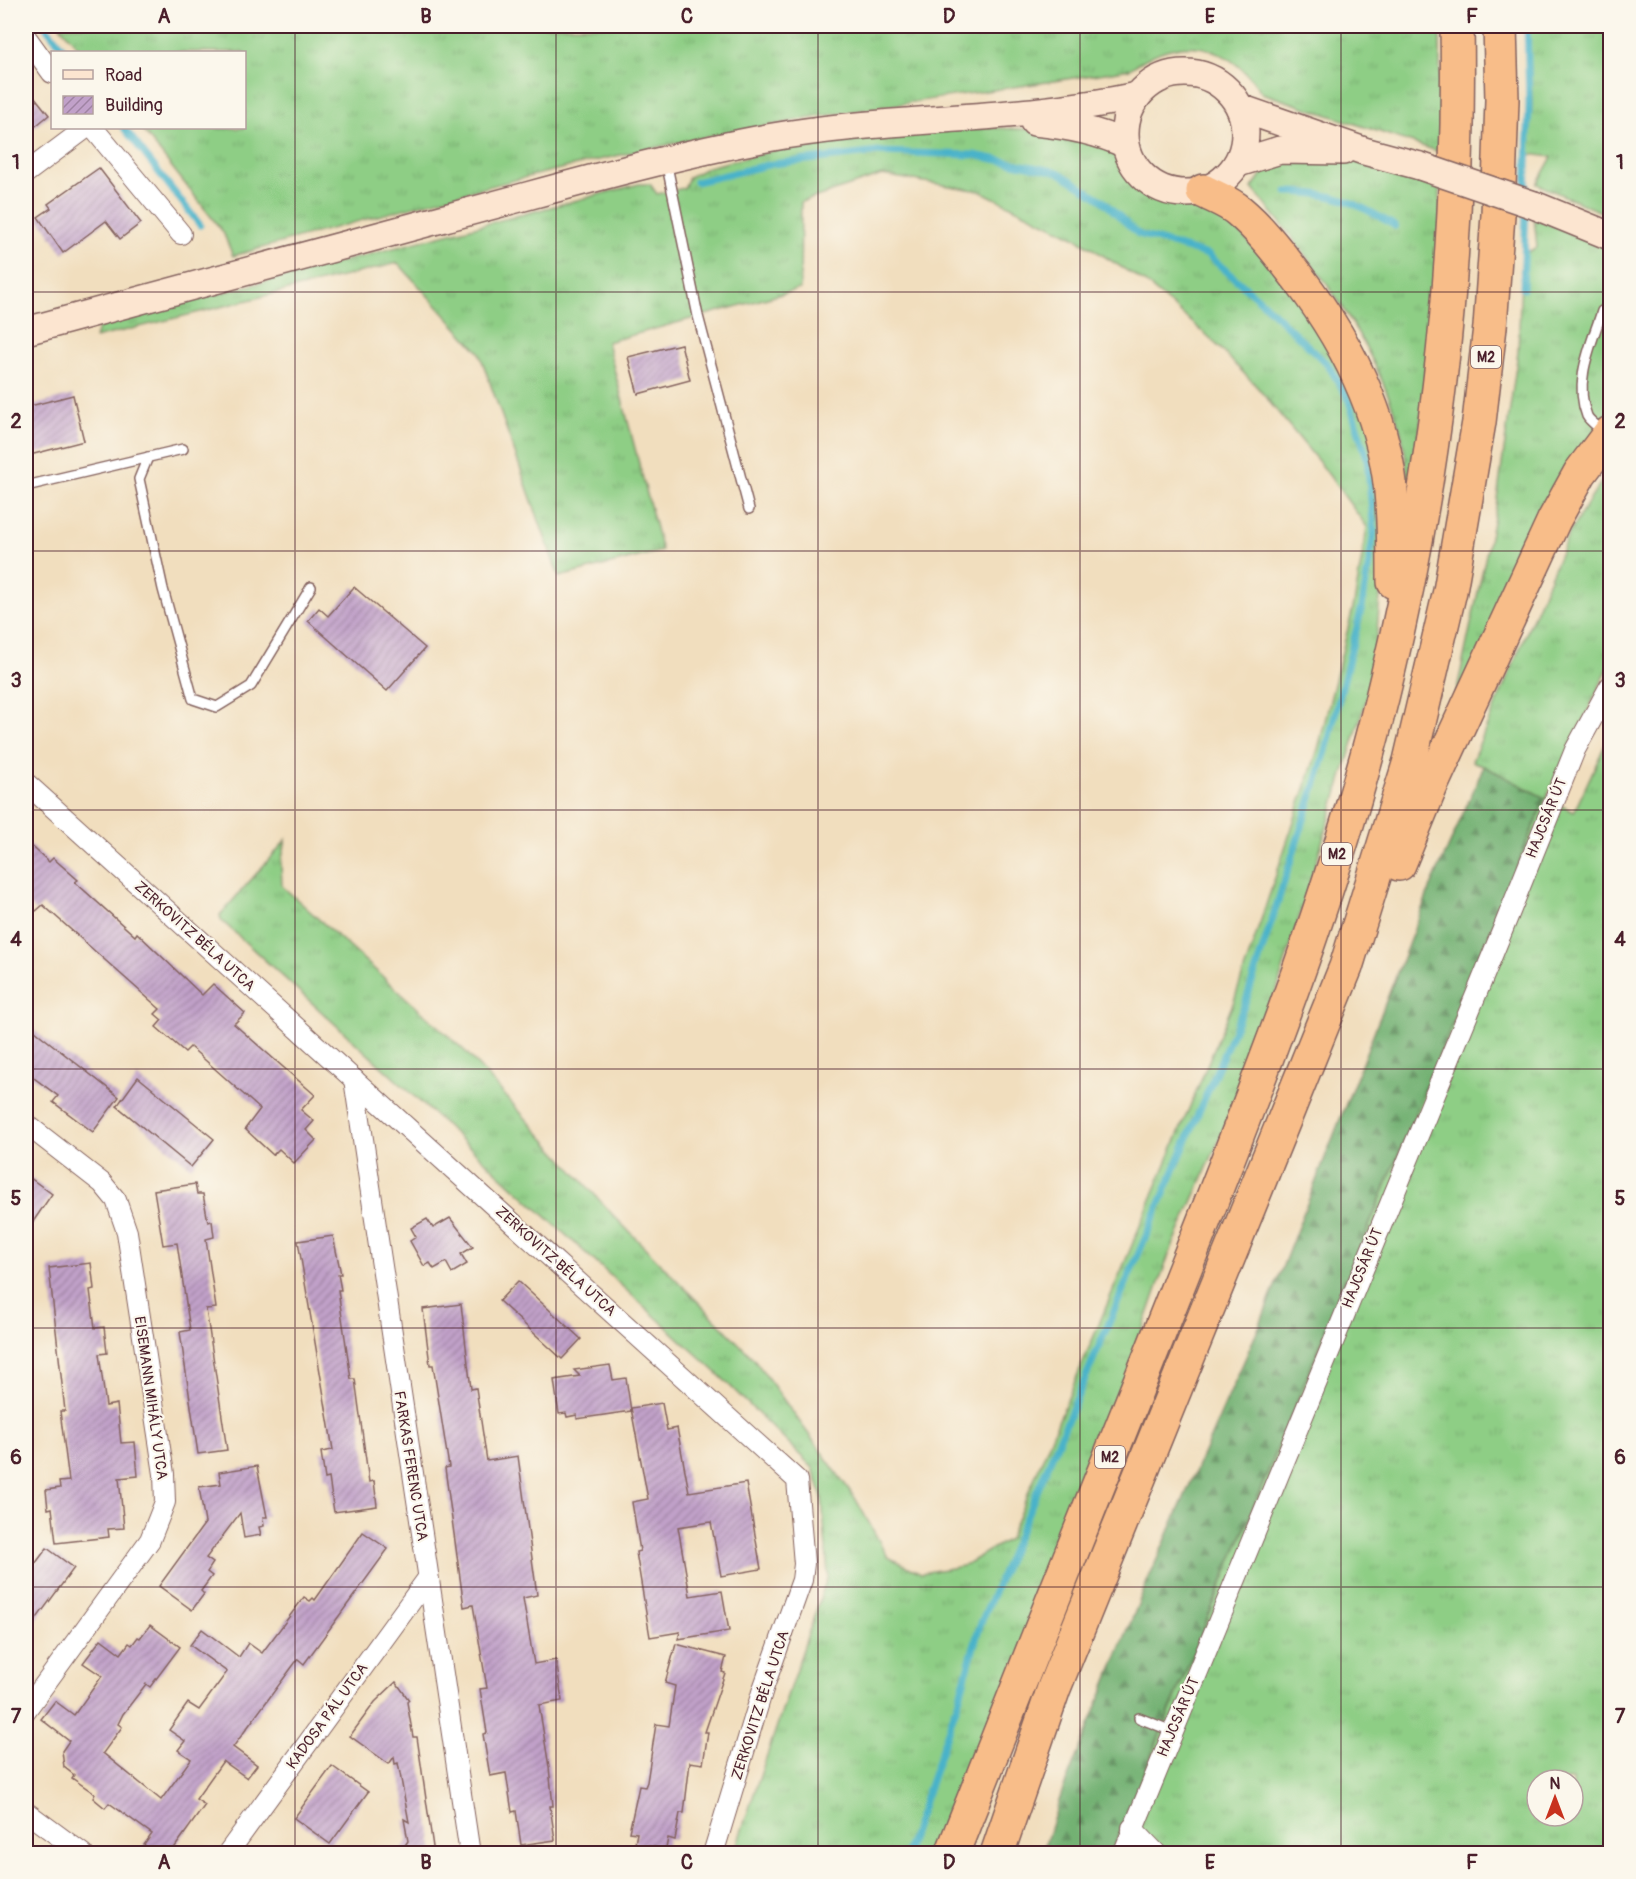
<svg xmlns="http://www.w3.org/2000/svg" width="1636" height="1879" font-family="Pangolin,sans-serif">
	<style>
		.grass { fill: url(#grass-tufts); stroke: #6c7658; stroke-width: 1.5; fill-rule: evenodd }
		.forest { fill: url(#forest-firs); stroke: #5e684e; stroke-width: 1.5 }
		.lines { fill: none; stroke-linecap: round; stroke-linejoin: round }
		.stream { stroke: #4ab2c9; stroke-width: 7 }
		.building { fill: url(#building-hatch) }
		.lane-casing { stroke: #84625e; stroke-width: 12 }
		.street-casing { stroke: #84625e; stroke-width: 22 }
		.secondary-casing { stroke: #84625e; stroke-width: 30 }
		.highway-casing { stroke: #84625e; stroke-width: 36 }
		.lane { stroke: #fff; stroke-width: 9 }
		.street { stroke: #fff; stroke-width: 20 }
		.secondary { stroke: #fce5d0; stroke-width: 27 }
		.highway { stroke: #f8bd89; stroke-width: 33 }
		.secondary-bridge-casing { stroke: #84625e; stroke-width: 30; stroke-linecap: butt }
		.secondary-bridge { stroke: #fce5d0; stroke-width: 27 }
		.grid { fill: none; stroke: #4a1f2b; stroke-width: 1.5; stroke-opacity: 0.55 }
		.labels { text-anchor: middle; stroke-width: 4.5; stroke-linejoin: round; paint-order: stroke }
		.shield { fill: #fbf7ec; stroke: #7f6065; stroke-width: 1.5 }
		.shield-label { font-size: 14px; font-weight: bold; fill: #4a1f2b }
		.street-label { font-size: 15px; fill: #4a1f2b; stroke: #fbf7ec }
		.neatline { fill: none; stroke: #4a1f2b; stroke-width: 2 }
		.grid-label { font-size: 20px; text-anchor: middle; font-weight: bold; fill: #4a1f2b }
	</style>
	<defs>
		<pattern id="grass-tufts" width="24" height="20" patternUnits="userSpaceOnUse" patternTransform="scale(1.5)"><rect width="24" height="20" fill="#8ece85"/><path d="M3 7l-1-3M5 7V3M7 7l1-3M15 17l-1-3M17 17v-4M19 17l1-3" fill="none" stroke="#7cb073"/></pattern>
		<pattern id="forest-firs" width="22" height="20" patternUnits="userSpaceOnUse" patternTransform="scale(1.5)"><rect width="22" height="20" fill="#72b172"/><path d="M5 1l3.5 6h-7zM16 11l3.5 6h-7z" fill="#608f5e"/></pattern>
		<pattern id="building-hatch" width="6" height="6" patternUnits="userSpaceOnUse" patternTransform="scale(1.5)"><rect width="6" height="6" fill="#c1a1c9"/><path d="M-1 1l2-2M0 6l6-6M5 7l2-2" fill="none" stroke="#9f83a3"/></pattern>
	</defs>
	<rect width="100%" height="100%" fill="#fbf7ec"/>
	<filter id="ink" filterUnits="userSpaceOnUse"><feTurbulence type="fractalNoise" baseFrequency=".0167" numOctaves="2"/><feDisplacementMap in="SourceGraphic" scale="12" xChannelSelector="R" yChannelSelector="G"/><feConvolveMatrix kernelMatrix="1 2 1 2 8 2 1 2 1" color-interpolation-filters="sRGB"/></filter>
	<filter id="wash" filterUnits="userSpaceOnUse"><feTurbulence type="fractalNoise" baseFrequency=".008" numOctaves="4" result="noise"/><feDisplacementMap in="SourceGraphic" scale="24" xChannelSelector="R" yChannelSelector="G"/><feGaussianBlur stdDeviation="1.35" result="paint"/><feColorMatrix in="noise" values="0 0 0 0 0 0 0 0 0 0 0 0 0 0 0 0 0 1.4 0 .05"/><feComposite in="paint" operator="in"/></filter>
	<g filter="url(#wash)">
		<rect width="100%" height="100%" fill="#f1debe"/>
		<g class="grass">
			<path d="M60 26H1440V152L1262 93C1226 41 1181 32 1130 69 1009 89 887 104 766 126 586 157 409 207 233 256L223 232 141 128H244V52H82Z"/>
			<path d="M1529 26H1610V216L1537 184 1552 157 1529 154 1532 103Z"/>
			<path d="M994 128 1046 130 1108 145C1128 176 1146 204 1187 207 1196 208 1206 206 1215 206L1309 305 1372 422 1383 561 1373 677 1258 1051 1168 1257 1096 1464 943 1853H734L828 1575 822 1497 813 1468 717 1373 221 920 220 915 286 840 281 863 282 886 465 1051 613 1215 754 1359 855 1498 888 1557 921 1573 963 1566 1009 1539 1234 1001 1318 749 1354 604 1367 527 1323 467 1258 388 1210 338 1146 283 1076 238 980 191 882 175 801 202 800 289 607 342 662 551 559 577 479 352 398 263 95 338 99 325 639 184H650L657 194 684 188 689 177 708 167 772 151 907 129Z"/>
			<path d="M1355 160 1440 185 1441 244 1410 515C1407 488 1408 455 1400 429 1372 336 1313 261 1252 188L1271 161Z"/>
			<path d="M1534 218 1610 249V420L1451 717 1495 513 1518 352 1522 255 1537 247Z"/>
			<path d="M1610 468V664L1546 798 1574 812 1610 734V1853L1111 1854 1545 798 1472 761 1569 533ZM1537 1780H1573V1816H1537Z"/>
		</g>
		<path class="forest" d="M1484 766 1545 798 1111 1853 1042 1854 1061 1795 1147 1582 1259 1327 1429 891Z"/>
		<g class="lines">
			<g class="stream">
				<path d="M45 26 66 52"/>
				<path d="M124 128 200 225"/>
				<path d="M696 182 772 164 879 152 974 155 1058 172 1102 200 1138 234 1208 255 1262 302 1328 365 1348 398 1367 458 1374 532 1362 607 1326 751 1245 1004 980 1625 960 1696 906 1854"/>
				<path d="M1287 192C1335 193 1354 201 1395 226"/>
				<path d="M1526 197 1529 103 1527 26"/>
				<path d="M1523 289 1526 208"/>
			</g>
		</g>
		<g id="blocks">
			<g class="building">
				<path d="M26 86 49 115 26 134Z"/>
				<path d="M99 168 141 223 120 239 106 221 63 253 38 217 51 208 48 204Z"/>
				<path d="M681 344 690 380 638 394 628 357Z"/>
				<path d="M73 395 84 441 26 456V407Z"/>
				<path d="M354 587 425 648 387 691 308 621 319 608 328 616Z"/>
				<path d="M26 841 49 862 53 858 78 880 75 882 135 936 137 933 202 995 213 984 245 1013 234 1024 315 1095 301 1110 314 1121 306 1130 316 1140 294 1163 279 1149 273 1155 245 1129 260 1109 196 1052 190 1047 185 1052 156 1027 162 1020 155 1014 160 1009 43 905 36 911 26 902Z"/>
				<path d="M26 1024 119 1097 93 1132 53 1102 58 1096 26 1072Z"/>
				<path d="M138 1077 214 1139 191 1167 117 1106Z"/>
				<path d="M26 1175 52 1194 26 1232Z"/>
				<path d="M195 1184 197 1194H203L208 1222 212 1221 214 1237 206 1239 216 1308 206 1309 227 1450 198 1454 180 1332 190 1330 177 1243 163 1245 154 1190Z"/>
				<path d="M450 1218 473 1247 461 1254 467 1264 452 1273 446 1262 434 1269 430 1263 424 1266 410 1241 416 1237 411 1228 427 1219 433 1228Z"/>
				<path d="M333 1236 341 1274H338L341 1290H338L351 1379H355L369 1482 374 1481 377 1506 334 1512 329 1478 325 1479 321 1452 333 1450 298 1241Z"/>
				<path d="M91 1263 94 1289 90 1290 95 1328 104 1327 107 1353 99 1354 106 1406 117 1404 121 1443 135 1442 138 1476 119 1478 124 1528 108 1529 109 1537 56 1543 52 1508 48 1509 46 1490 60 1488 59 1482 69 1481 60 1411H65L49 1268Z"/>
				<path d="M518 1281 581 1339 562 1359 499 1301Z"/>
				<path d="M461 1304 471 1389 476 1388 487 1461 518 1456 537 1595 523 1598 534 1664 556 1660 562 1701 539 1705 549 1767 553 1806H550L555 1840 521 1845 516 1811 512 1812 506 1773 490 1776 483 1734 487 1733 480 1689 487 1688 473 1605 464 1607 445 1468 449 1467 433 1365H430L423 1309Z"/>
				<path d="M610 1365 613 1380 626 1378 631 1411 577 1419V1415L567 1417 566 1413 559 1414 554 1380 580 1376 574 1370Z"/>
				<path d="M662 1403 667 1430 677 1428 689 1492 746 1483 761 1569 721 1576 711 1522 678 1527 690 1596 722 1591 729 1631 678 1639 680 1632 650 1637 636 1552 640 1551 632 1502 648 1499 631 1408Z"/>
				<path d="M257 1466 267 1517H263L264 1526 259 1527 261 1535 244 1538 240 1513 206 1558 213 1563 207 1572 212 1576 201 1591 204 1594 192 1610 159 1586 205 1523 199 1487 221 1484 219 1472Z"/>
				<path d="M363 1532 388 1549 304 1664 298 1659 233 1747 257 1765 247 1778 223 1761 196 1799 205 1805 170 1854H157L144 1845 152 1834 109 1803 105 1808 93 1798 95 1794 72 1778 74 1775 64 1767 62 1751 69 1741 41 1719 55 1701 74 1715 102 1676 83 1663 101 1639 121 1654 129 1643 132 1645 138 1637 140 1638 150 1625 180 1647 150 1687 146 1684 123 1714 118 1724 122 1727 103 1753 161 1800 191 1759 178 1750 185 1741 169 1730 188 1703 199 1710 227 1672 190 1645 202 1629 239 1657 248 1643 262 1653 304 1597 310 1601 313 1598 315 1600Z"/>
				<path d="M47 1548 74 1568 26 1633V1570L32 1561 35 1564Z"/>
				<path d="M676 1644 726 1657 722 1672 725 1673 705 1732H708L703 1764 690 1762 684 1813H680L675 1840 668 1838 666 1849 635 1844 637 1833 629 1832 639 1786 645 1787 647 1782 656 1724 669 1726 675 1686 665 1683Z"/>
				<path d="M396 1682 409 1700 407 1702 413 1737H417L434 1854H399L408 1841 404 1819 409 1822 398 1763 395 1764 394 1757 389 1764 350 1736 375 1702Z"/>
				<path d="M332 1766 368 1792 330 1844 294 1818Z"/>
			</g>
		</g>
	</g>
	<g filter="url(#ink)">
		<use href="#blocks" fill-opacity="0" stroke="#84625e" stroke-width="1.5"/>
		<g class="lines">
			<defs>
				<g id="lane">
					<path d="M666 161 698 316 749 509"/>
					<path d="M1602 311C1592 343 1573 381 1587 416 1590 422 1599 427 1604 432"/>
					<path d="M148 457 139 479 163 589 193 699 217 707 251 686 311 587"/>
					<path d="M26 486 183 449"/>
					<path d="M1139 1718 1172 1731"/>
				</g>
				<g id="street">
					<path d="M26 37 52 73"/>
					<path d="M93 128 181 234"/>
					<path d="M26 173 86 128"/>
					<path d="M26 783 797 1480 804 1564 802 1580 763 1689 713 1854"/>
					<path d="M354 1079 470 1854"/>
					<path d="M26 1124 102 1183 116 1200 127 1232 164 1474 165 1502 150 1540 26 1710"/>
					<path d="M26 1812 83 1854"/>
					<path d="M1132 1828 1157 1854"/>
					<path d="M227 1854 428 1578"/>
					<path d="M1123 1854 1503 929 1575 750 1610 686"/>
				</g>
				<g id="secondary">
					<circle cx="1185" cy="133" r="60"/>
					<path d="M1240 108 1364 151 1420 166"/>
					<path d="M1034 122C1065 125 1096 130 1125 144"/>
					<path d="M1238 163 1280 150 1343 151"/>
					<path d="M1534 205 1610 236"/>
					<path d="M26 331C165 293 305 256 445 218 552 190 659 158 767 138 890 116 1015 122 1137 96"/>
				</g>
				<g id="highway">
					<path d="M1203 191C1214 197 1229 202 1239 211 1262 230 1281 256 1299 279 1349 345 1387 420 1392 504 1394 530 1394 556 1394 582"/>
					<path d="M1399 864 1431 786 1554 520 1580 473 1610 433"/>
					<path d="M952 1854C1026 1666 1101 1479 1176 1291 1256 1089 1338 886 1388 673 1439 461 1461 244 1457 26"/>
					<path d="M997 1854 1054 1688 1346 967 1410 761 1450 591 1479 422 1490 327 1498 215 1502 100 1500 26"/>
				</g>
			</defs>
			<use href="#lane" class="lane-casing"/>
			<use href="#street" class="street-casing"/>
			<use href="#secondary" class="secondary-casing"/>
			<use href="#highway" class="highway-casing"/>
			<use href="#lane" class="lane"/>
			<use href="#street" class="street"/>
			<use href="#secondary" class="secondary"/>
			<use href="#highway" class="highway"/>
			<defs>
				<path id="secondary-bridge" d="M1420 166 1534 205"/>
			</defs>
			<use href="#secondary-bridge" class="secondary-bridge-casing"/>
			<use href="#secondary-bridge" class="secondary-bridge"/>
		</g>
	</g>
	<path class="grid" d="M295 26V1854M556 26V1854M818 26V1854M1080 26V1854M1341 26V1854M26 292H1610M26 551H1610M26 810H1610M26 1069H1610M26 1328H1610M26 1587H1610"/>
	<g class="labels">
		<g class="shield">
			<rect x="1471" y="346" width="30" height="22" rx="4.5"/>
			<rect x="1322" y="843" width="30" height="22" rx="4.5"/>
			<rect x="1095" y="1446" width="30" height="22" rx="4.5"/>
		</g>
		<g class="shield-label">
			<text x="1486" y="362">M2</text>
			<text x="1337" y="859">M2</text>
			<text x="1110" y="1462">M2</text>
		</g>
		<g class="street-label">
			<text transform="translate(1546 818) rotate(-68)" y="5">HAJCSÁR ÚT</text>
			<text transform="translate(195 936) rotate(42)" y="5">ZERKOVITZ BÉLA UTCA</text>
			<text transform="translate(556 1261) rotate(42)" y="5">ZERKOVITZ BÉLA UTCA</text>
			<text transform="translate(1362 1268) rotate(-68)" y="5">HAJCSÁR ÚT</text>
			<text transform="translate(151 1398) rotate(82)" y="5">EISEMANN MIHÁLY UTCA</text>
			<text transform="translate(411 1466) rotate(81)" y="5">FARKAS FERENC UTCA</text>
			<text transform="translate(760 1705) rotate(-72)" y="5">ZERKOVITZ BÉLA UTCA</text>
			<text transform="translate(327 1716) rotate(-54)" y="5">KADOSA PÁL UTCA</text>
			<text transform="translate(1178 1717) rotate(-67)" y="5">HAJCSÁR ÚT</text>
		</g>
	</g>
	<rect width="1636" height="1879" fill="none" stroke="#fbf7ec" stroke-width="66"/>
	<rect x="51" y="51" width="195" height="78" fill="#fbf7ec" stroke="#b4a19f" stroke-width="1.5"/>
	<rect x="63" y="70" width="30" height="9" fill="#fce5d0" stroke="#b4a19f" stroke-width="1.5"/>
	<text x="105" y="81" font-size="18" fill="#4a1f2b">Road</text>
	<rect x="63" y="96" width="30" height="18" fill="url(#building-hatch)" stroke="#b4a19f" stroke-width="1.5"/>
	<text x="105" y="111" font-size="18" fill="#4a1f2b">Building</text>
	<g transform="translate(1555 1798)"><circle r="28" fill="#fbf7ec" stroke="#b4a19f" stroke-width="1.5"/>
	<path d="M0-4.5L10 22L0 15L-10 22Z" fill="#c8321e"/>
	<text y="-9" font-size="16" font-weight="bold" text-anchor="middle" fill="#4a1f2b">N</text>
	</g>
	<rect x="33" y="33" width="1570" height="1813" class="neatline"/>
	<g class="grid-label">
		<text x="164" y="23">A</text>
		<text x="426" y="23">B</text>
		<text x="687" y="23">C</text>
		<text x="949" y="23">D</text>
		<text x="1210" y="23">E</text>
		<text x="1472" y="23">F</text>
		<text x="16" y="169">1</text>
		<text x="1620" y="169">1</text>
		<text x="16" y="428">2</text>
		<text x="1620" y="428">2</text>
		<text x="16" y="687">3</text>
		<text x="1620" y="687">3</text>
		<text x="16" y="946">4</text>
		<text x="1620" y="946">4</text>
		<text x="16" y="1205">5</text>
		<text x="1620" y="1205">5</text>
		<text x="16" y="1464">6</text>
		<text x="1620" y="1464">6</text>
		<text x="16" y="1723">7</text>
		<text x="1620" y="1723">7</text>
		<text x="164" y="1869">A</text>
		<text x="426" y="1869">B</text>
		<text x="687" y="1869">C</text>
		<text x="949" y="1869">D</text>
		<text x="1210" y="1869">E</text>
		<text x="1472" y="1869">F</text>
	</g>
</svg>
